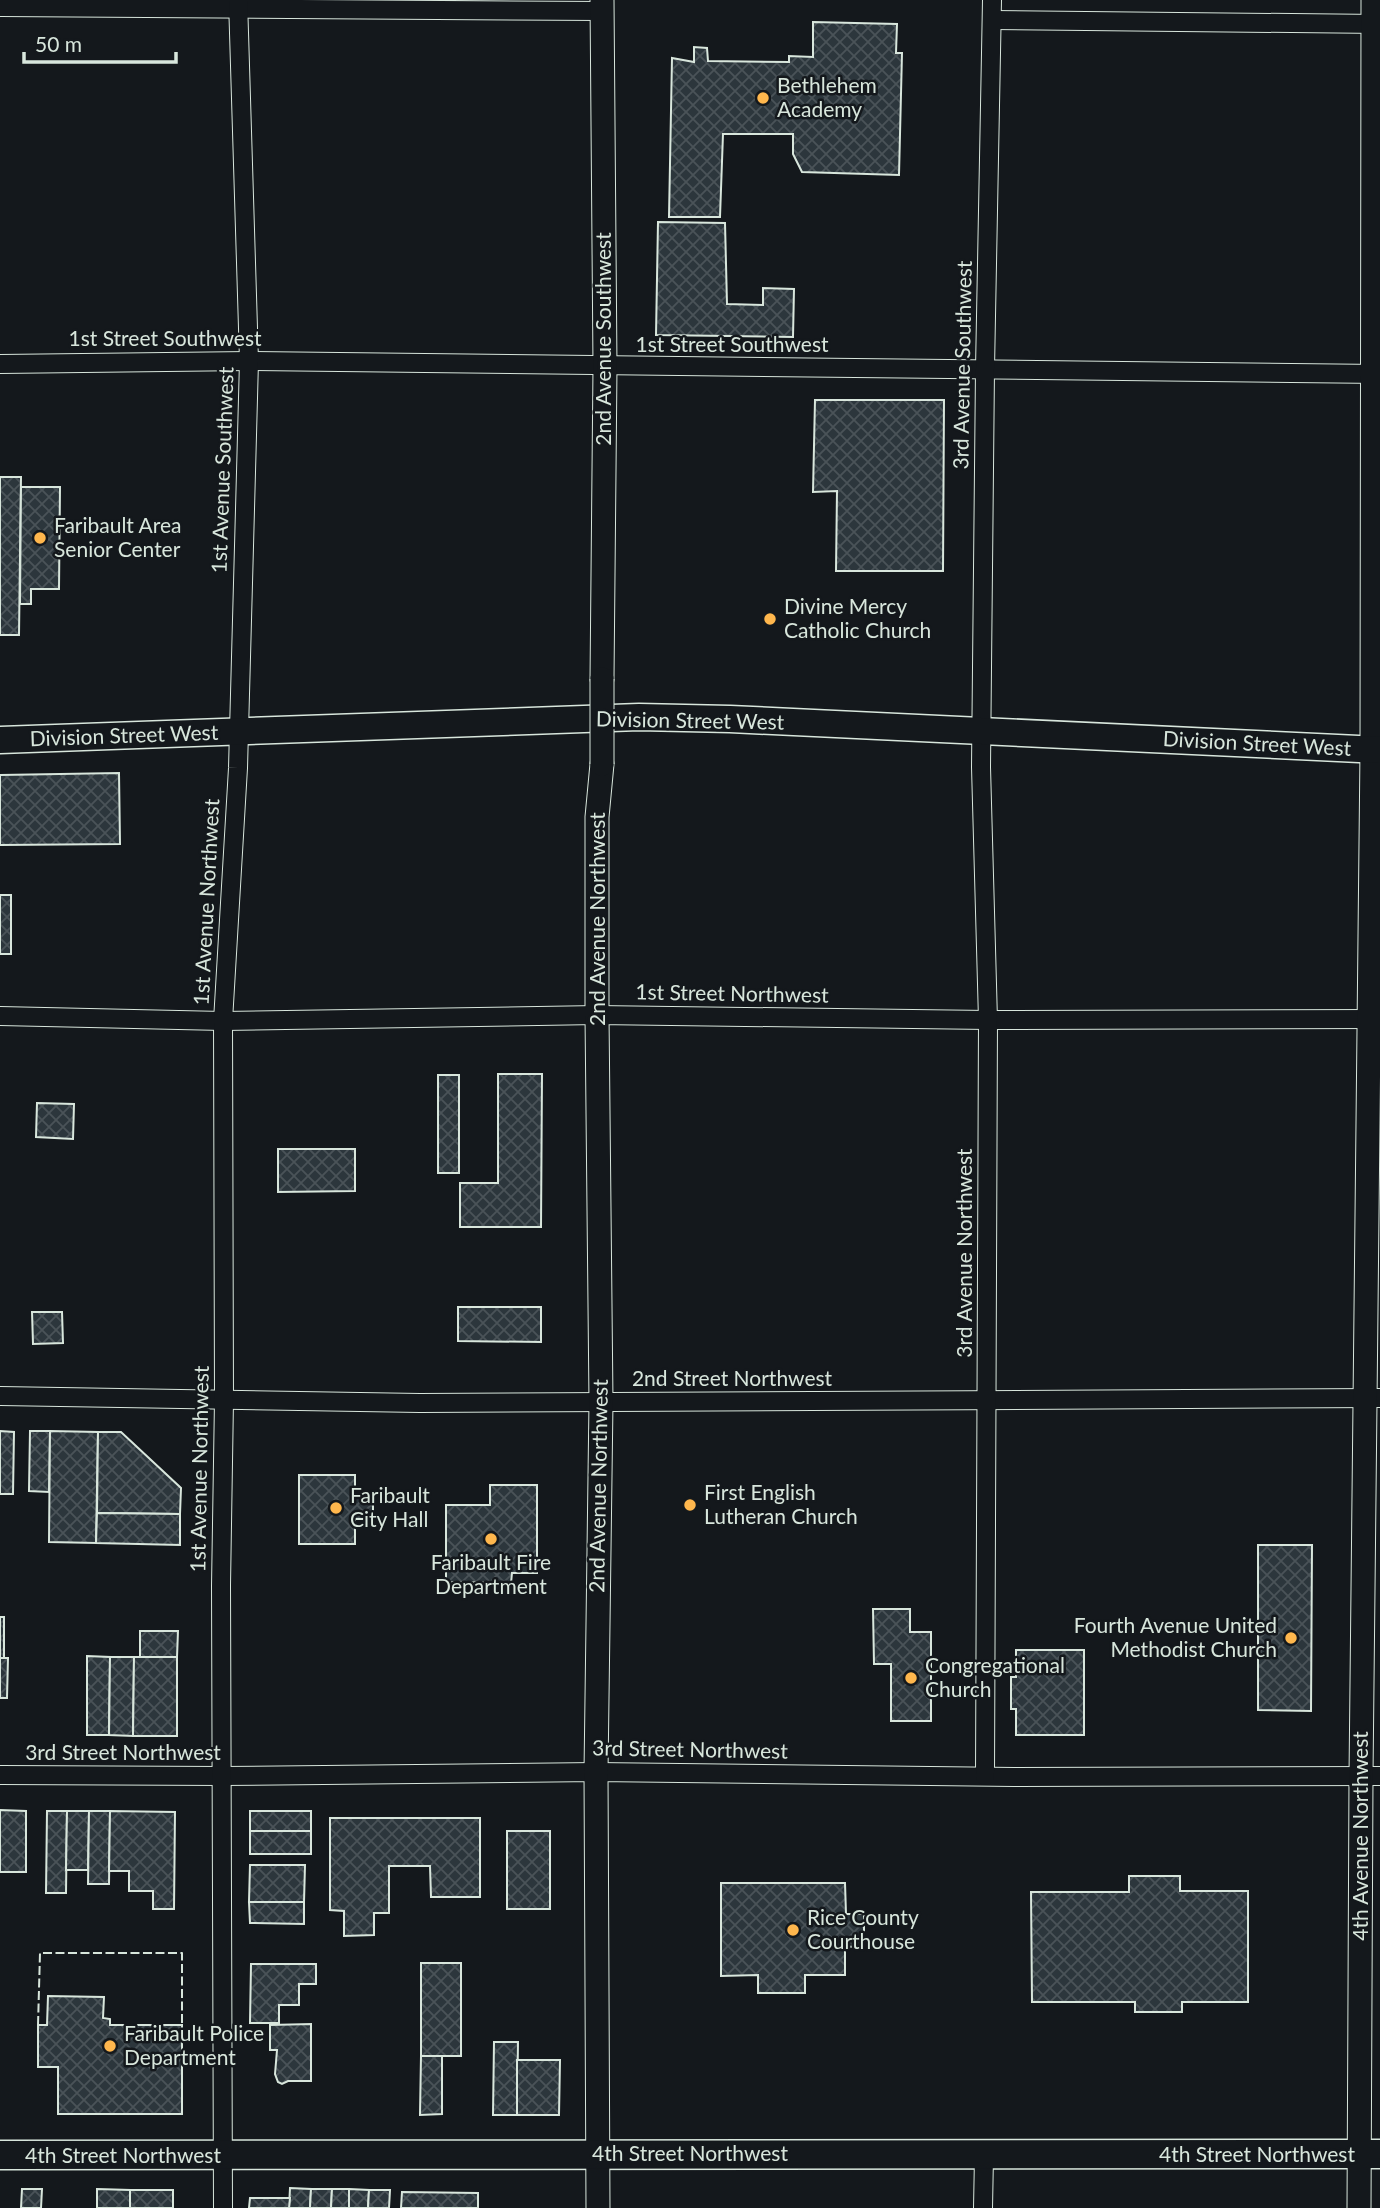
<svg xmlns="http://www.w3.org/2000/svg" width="1380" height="2208" font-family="Lato,sans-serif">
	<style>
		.building { fill: url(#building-cross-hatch); stroke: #d8e6dc; stroke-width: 2 }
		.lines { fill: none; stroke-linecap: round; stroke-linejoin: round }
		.minor-casing { stroke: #d8e6dc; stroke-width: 20 }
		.tertiary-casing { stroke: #d8e6dc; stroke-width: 25 }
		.secondary-casing { stroke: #d8e6dc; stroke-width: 29 }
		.primary-casing { stroke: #d8e6dc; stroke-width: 31 }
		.minor { stroke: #14181c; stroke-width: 18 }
		.tertiary { stroke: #14181c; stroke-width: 23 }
		.secondary { stroke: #14181c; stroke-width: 26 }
		.primary { stroke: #14181c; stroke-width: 28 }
		.tertiary-bridge-casing { stroke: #d8e6dc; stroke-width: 25; stroke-linecap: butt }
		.tertiary-bridge { stroke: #14181c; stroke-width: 23 }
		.fence { stroke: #d8e6dc; stroke-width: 2; stroke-dasharray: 9 3.5; stroke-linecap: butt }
		.poi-dot { fill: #ffb74d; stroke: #14181c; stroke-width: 2.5 }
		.labels { text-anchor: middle; stroke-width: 5; stroke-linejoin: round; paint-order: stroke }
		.poi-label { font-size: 21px; fill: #d8e6dc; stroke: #14181c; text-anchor: start }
		.street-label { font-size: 21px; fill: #d8e6dc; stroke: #14181c }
	</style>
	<defs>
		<pattern id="building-cross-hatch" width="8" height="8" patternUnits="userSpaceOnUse" patternTransform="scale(1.75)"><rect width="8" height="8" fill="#2c363c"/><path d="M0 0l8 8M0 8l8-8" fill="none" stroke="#4a5358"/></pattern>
	</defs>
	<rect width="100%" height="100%" fill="#14181c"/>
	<g class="building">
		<path d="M813 22 897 24 896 53H902L899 175 802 172 793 154V134H723L720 217H669L672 58 694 62V47L707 48 708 61 789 62V56L813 57Z"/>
		<path d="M658 222 725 223 727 304 763 305V288L794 289 793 337 656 335Z"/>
		<path d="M815 400H944L943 571H836L837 491 813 492Z"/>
		<path d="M0 477H21L19 635H0Z"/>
		<path d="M21 487H60L59 589H31V604H20Z"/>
		<path d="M119 773 120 844 0 845V775Z"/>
		<rect x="0" y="895" width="11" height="59"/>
		<path d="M498 1074H542L541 1227H460V1183H498Z"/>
		<rect x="438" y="1075" width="21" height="98"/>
		<path d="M37 1103 74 1104 73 1139 36 1137Z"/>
		<path d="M278 1149H355V1191L278 1192Z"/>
		<path d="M458 1307H541V1342L458 1341Z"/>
		<path d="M32 1312H62L63 1343 33 1344Z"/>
		<path d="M0 1431 14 1432 13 1494H0Z"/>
		<path d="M30 1431H50L49 1492 29 1491Z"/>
		<path d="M50 1431 98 1432 96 1543 49 1542Z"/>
		<path d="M98 1432H121L181 1488 180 1514 97 1513Z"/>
		<path d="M299 1475H355V1496H373V1519H355V1544H299Z"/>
		<path d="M490 1485H537V1573H512L511 1583 446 1582V1505H490Z"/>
		<path d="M97 1513 180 1514V1545L96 1543Z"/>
		<path d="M1258 1545H1312L1311 1711 1258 1710Z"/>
		<path d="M873 1609H910V1632H931V1721H891V1664H874Z"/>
		<rect x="0" y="1617" width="4" height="41"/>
		<path d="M140 1631H178L177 1657H140Z"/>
		<path d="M1016 1650H1084V1735H1016V1709H1011V1677H1016Z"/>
		<path d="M87 1656 110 1657 109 1735H87Z"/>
		<path d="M110 1657H134L133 1736 109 1735Z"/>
		<path d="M134 1657H177V1736H133Z"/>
		<path d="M0 1658H8L7 1698H0Z"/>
		<path d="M0 1810 26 1811V1872H0Z"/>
		<path d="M47 1811H67L66 1893H46Z"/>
		<path d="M67 1811H89L88 1870H66Z"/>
		<path d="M89 1811H110L109 1884H88Z"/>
		<path d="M110 1811 175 1812 174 1909H153V1891H129V1871H109Z"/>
		<rect x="250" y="1811" width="61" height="20"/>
		<path d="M330 1818H480V1897H431L430 1866H389V1913H374V1935L344 1936V1911L330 1910Z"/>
		<rect x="250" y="1831" width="61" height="23"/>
		<rect x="507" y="1831" width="43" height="78"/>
		<path d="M250 1865H305L304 1902H249Z"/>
		<path d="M1129 1876H1180V1891H1248V2002H1182V2012H1135V2002H1032L1031 1892H1129Z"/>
		<path d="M721 1883H845L846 1914H864V1946L845 1947V1975H805V1993H758V1975L721 1976Z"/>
		<path d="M249 1902H304V1924L250 1923Z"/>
		<rect x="421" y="1963" width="40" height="93"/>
		<path d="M251 1964H316V1984H299V2005H279V2023H250Z"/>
		<path d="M48 1996 104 1997 103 2018 110 2019V2025H182V2114H58V2067H38V2025H47Z"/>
		<path d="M311 2024V2081H288L282 2084 278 2082 275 2074 277 2050H270V2025Z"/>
		<path d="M494 2042H518L517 2115H493Z"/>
		<path d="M421 2056H442V2114L420 2115Z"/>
		<path d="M517 2060H560L559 2115H517Z"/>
		<path d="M290 2188 311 2189 310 2208H289Z"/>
		<path d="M22 2189H42L41 2208H21Z"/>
		<path d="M97 2189 130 2190V2208H97Z"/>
		<path d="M311 2189H332L331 2208H310Z"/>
		<path d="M332 2189H349V2208H331Z"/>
		<path d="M349 2189 369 2190 368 2208H349Z"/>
		<rect x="130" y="2190" width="43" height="18"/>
		<path d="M369 2190H390L389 2208H368Z"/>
		<path d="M402 2192 478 2193V2208H401Z"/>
		<path d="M250 2198H290L289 2208H249Z"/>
	</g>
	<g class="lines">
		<defs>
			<g id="minor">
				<path d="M0 7 602 11"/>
				<path d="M992 20 1380 24"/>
				<path d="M0 364 249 361 1380 374"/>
				<path d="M0 1016 223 1021 597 1015 988 1020 1380 1019"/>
				<path d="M0 1396 420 1403 1380 1398"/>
				<path d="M0 1775 222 1776 596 1772 1014 1777 1380 1776"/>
				<path d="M985 1776 988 1020 981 767 985 369 992 0"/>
				<path d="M223 2208 221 1586 224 1400 223 1021 238 768 249 361 238 0"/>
				<path d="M983 2208 984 2156"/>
			</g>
			<g id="tertiary">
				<path d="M602 679 605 367 602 0"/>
				<path d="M598 2208 596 1772 601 1402 597 1015V817L602 764"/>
				<path d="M1359 2208 1361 1776 1372 750 1373 0"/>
			</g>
			<path id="secondary" d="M0 740 639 717 730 719 1380 750"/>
			<path id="primary" d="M0 2155 1380 2154"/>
		</defs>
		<use href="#minor" class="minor-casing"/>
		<use href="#tertiary" class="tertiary-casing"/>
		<use href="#secondary" class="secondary-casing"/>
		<use href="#primary" class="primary-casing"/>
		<use href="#minor" class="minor"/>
		<use href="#tertiary" class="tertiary"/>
		<use href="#secondary" class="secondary"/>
		<use href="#primary" class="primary"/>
		<defs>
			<path id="tertiary-bridge" d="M602 679V764"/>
		</defs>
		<use href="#tertiary-bridge" class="tertiary-bridge-casing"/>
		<use href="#tertiary-bridge" class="tertiary-bridge"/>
		<path class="fence" d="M38 2025 40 1953H182V2025"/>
	</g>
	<g class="poi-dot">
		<circle cx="763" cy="98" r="7"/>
		<circle cx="40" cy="538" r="7"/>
		<circle cx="770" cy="619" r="7"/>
		<circle cx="690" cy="1505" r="7"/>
		<circle cx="336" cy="1508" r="7"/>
		<circle cx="491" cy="1539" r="7"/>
		<circle cx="1291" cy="1638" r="7"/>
		<circle cx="911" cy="1678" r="7"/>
		<circle cx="793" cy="1930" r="7"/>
		<circle cx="110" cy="2046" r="7"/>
	</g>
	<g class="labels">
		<g class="poi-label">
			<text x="777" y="93">Bethlehem<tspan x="777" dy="24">Academy</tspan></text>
			<text x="54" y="533">Faribault Area<tspan x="54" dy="24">Senior Center</tspan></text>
			<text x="784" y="614">Divine Mercy<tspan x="784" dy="24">Catholic Church</tspan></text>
			<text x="704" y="1500">First English<tspan x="704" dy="24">Lutheran Church</tspan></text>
			<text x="350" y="1503">Faribault<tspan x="350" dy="24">City Hall</tspan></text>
			<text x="491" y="1570" text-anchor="middle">Faribault Fire<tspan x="491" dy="24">Department</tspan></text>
			<text x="1277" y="1633" text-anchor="end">Fourth Avenue United<tspan x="1277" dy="24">Methodist Church</tspan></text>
			<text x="925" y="1673">Congregational<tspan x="925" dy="24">Church</tspan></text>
			<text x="807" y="1925">Rice County<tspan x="807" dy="24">Courthouse</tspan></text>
			<text x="124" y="2041">Faribault Police<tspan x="124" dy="24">Department</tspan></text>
		</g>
		<g class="street-label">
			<text x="165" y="346">1st Street Southwest</text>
			<text transform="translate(604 339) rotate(-90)" y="7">2nd Avenue Southwest</text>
			<text x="732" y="352">1st Street Southwest</text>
			<text transform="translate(963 365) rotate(-89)" y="7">3rd Avenue Southwest</text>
			<text transform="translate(223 470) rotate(-88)" y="7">1st Avenue Southwest</text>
			<text transform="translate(690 721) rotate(1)" y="7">Division Street West</text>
			<text transform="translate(124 736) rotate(-2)" y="7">Division Street West</text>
			<text transform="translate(1257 744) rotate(3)" y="7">Division Street West</text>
			<text transform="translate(207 902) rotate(-87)" y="7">1st Avenue Northwest</text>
			<text transform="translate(598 919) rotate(-90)" y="7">2nd Avenue Northwest</text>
			<text transform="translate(732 994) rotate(1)" y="7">1st Street Northwest</text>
			<text transform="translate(965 1253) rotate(-90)" y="7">3rd Avenue Northwest</text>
			<text x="732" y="1386">2nd Street Northwest</text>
			<text transform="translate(200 1469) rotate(-89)" y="7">1st Avenue Northwest</text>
			<text transform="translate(599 1486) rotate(-89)" y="7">2nd Avenue Northwest</text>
			<text transform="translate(690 1750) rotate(1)" y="7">3rd Street Northwest</text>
			<text x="123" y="1760">3rd Street Northwest</text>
			<text transform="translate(1361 1836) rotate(-90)" y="7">4th Avenue Northwest</text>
			<text x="690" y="2161">4th Street Northwest</text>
			<text x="1257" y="2162">4th Street Northwest</text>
			<text x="123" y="2163">4th Street Northwest</text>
		</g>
	</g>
	<path d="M24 52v10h152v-10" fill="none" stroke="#d8e6dc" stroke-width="3.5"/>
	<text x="35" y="52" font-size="21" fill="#d8e6dc" stroke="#14181c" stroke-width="5" paint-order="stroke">50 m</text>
</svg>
